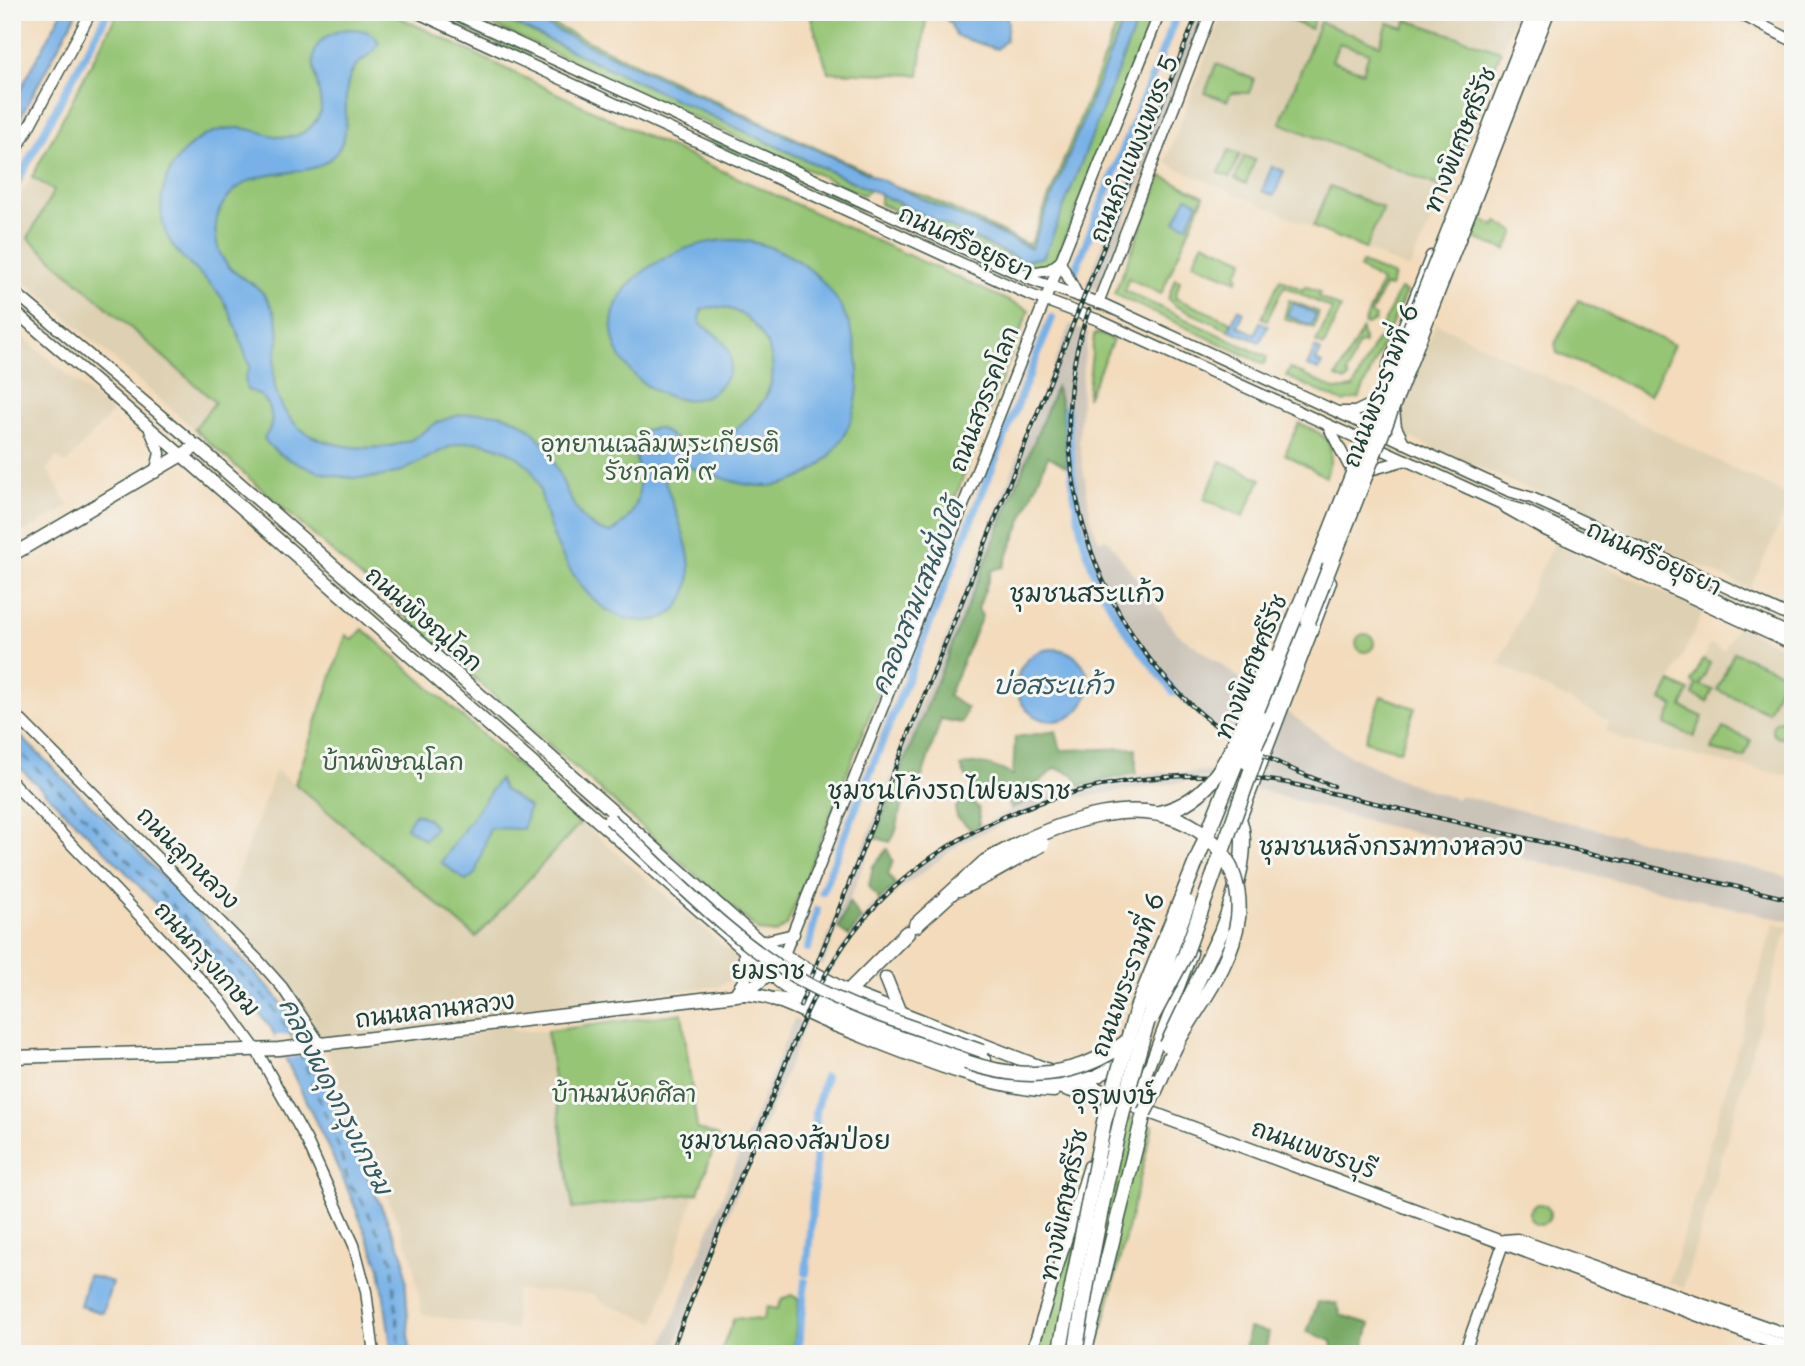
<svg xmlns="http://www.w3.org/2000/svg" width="1805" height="1366" font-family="'Playpen Sans','Playpen Sans Thai',sans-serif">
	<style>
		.built { fill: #ded0b2 }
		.industrial { fill: #cac3b8 }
		.green { fill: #95c575; stroke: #5a8154; stroke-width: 2; fill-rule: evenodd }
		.forest { fill: #78aa66; stroke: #4c744d; stroke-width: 2 }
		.water { fill: #77b1e7; stroke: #4b778e; stroke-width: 2 }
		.pier { fill: #f3dbbc }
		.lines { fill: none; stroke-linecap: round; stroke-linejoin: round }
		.canal { stroke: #77b1e7; stroke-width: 8 }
		.ferry { stroke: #355a61; stroke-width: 2; stroke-dasharray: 9 7; stroke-linecap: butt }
		.secondary-casing { stroke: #3f5548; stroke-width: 13 }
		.primary-casing { stroke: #3f5548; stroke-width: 15 }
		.highway-casing { stroke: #3f5548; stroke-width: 17 }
		.secondary { stroke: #fff; stroke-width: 10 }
		.primary { stroke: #fff; stroke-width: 12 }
		.highway { stroke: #fff; stroke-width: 14 }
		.rail-casing { stroke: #1f3d34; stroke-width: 4.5 }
		.rail { stroke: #f6f6f2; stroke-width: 2; stroke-dasharray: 5; stroke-linecap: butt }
		.primary-bridge-casing { stroke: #3f5548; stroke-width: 15; stroke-linecap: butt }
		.highway-bridge-casing { stroke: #3f5548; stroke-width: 17; stroke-linecap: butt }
		.primary-bridge { stroke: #fff; stroke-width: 12 }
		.highway-bridge { stroke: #fff; stroke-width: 14 }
		.labels { text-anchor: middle; stroke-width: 6; stroke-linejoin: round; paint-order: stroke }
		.street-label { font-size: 24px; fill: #1f3d34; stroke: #f6f6f2 }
		.park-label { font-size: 24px; fill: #3c5f44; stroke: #f6f6f2 }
		.neighbourhood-label { font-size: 26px; fill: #1f3d34; stroke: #f6f6f2 }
		.water-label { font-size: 26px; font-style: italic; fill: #355a61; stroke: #f6f6f2 }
	</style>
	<rect width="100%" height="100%" fill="#f6f6f2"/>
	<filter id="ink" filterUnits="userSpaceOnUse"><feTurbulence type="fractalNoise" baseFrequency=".0143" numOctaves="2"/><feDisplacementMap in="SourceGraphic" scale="14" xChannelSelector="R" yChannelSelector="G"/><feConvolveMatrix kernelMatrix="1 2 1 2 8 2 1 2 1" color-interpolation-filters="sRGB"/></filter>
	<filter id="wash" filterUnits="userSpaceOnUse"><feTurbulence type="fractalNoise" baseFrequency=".00686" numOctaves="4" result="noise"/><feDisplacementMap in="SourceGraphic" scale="28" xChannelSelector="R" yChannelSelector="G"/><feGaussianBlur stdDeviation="1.57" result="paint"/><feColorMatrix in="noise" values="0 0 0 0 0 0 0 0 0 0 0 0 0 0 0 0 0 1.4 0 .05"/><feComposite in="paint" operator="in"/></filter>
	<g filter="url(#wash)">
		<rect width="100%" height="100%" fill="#f3dbbc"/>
		<g class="built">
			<path d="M1223 12H1516L1443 195 1409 269 1165 163Z"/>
			<path d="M32 177 54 189 28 239 216 402 194 429 12 270V209Z"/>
			<path d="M1436 323 1792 497 1750 589 1622 529 1408 437 1401 415Z"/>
			<path d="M12 327 112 413 66 464 57 457 47 469 69 506 12 539Z"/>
			<path d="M1553 543 1704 611 1669 685 1687 693 1710 644 1724 650 1737 626 1793 652V777L1628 742 1606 731 1609 721 1499 664Z"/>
			<path d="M276 770 476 936 581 822 743 963 739 975 719 986 514 1010 512 1031H547L573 1209 695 1193 655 1322 603 1303 593 1294 515 1290V1330L422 1314 412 1257 326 1049 307 1017 222 915Z"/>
			<path d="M1774 923 1788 927 1684 1287 1669 1283Z"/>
		</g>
		<g class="industrial">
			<path d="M1195 12H1208L1099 290 1086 285Z"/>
			<path d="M1070 324 1089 332 1083 366 1079 441 1091 520 1099 541 1107 539 1177 633 1343 752 1406 782 1457 799 1459 795 1793 878V922L1370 822 1220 779H1201L1050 802 963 842 900 889 856 933 830 973 827 969 871 907 934 852 1032 798 1148 773 1267 770 1181 702 1159 679 1103 591 1086 549 1070 489 1063 411 1055 387 823 966 817 964Z"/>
			<path d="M794 1019 806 1023 672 1354H659Z"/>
		</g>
		<g class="green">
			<path d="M118 12H389L641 134 1029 310 787 925 776 933 759 931 194 429 215 402 28 238 54 190 32 177Z"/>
			<path d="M429 12H441L529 52 530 56 527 58Z"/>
			<path d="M464 12H488L870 190 863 195Z"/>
			<path d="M517 12H526L868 172 873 178Z"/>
			<path d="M809 12H927L919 75 828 72Z"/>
			<path d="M1122 12H1127L1033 248 886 183 928 197 1027 244 1031 243Z"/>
			<path d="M1141 12H1156L1056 260 1048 268 1027 270 880 204V194L1023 261 1043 257Z"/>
			<path d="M1271 12H1317L1311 29Z"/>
			<path d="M1407 20 1501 51 1446 189 1280 123 1320 22 1380 45 1388 23 1404 28ZM1339 43 1369 53 1363 72 1332 61Z"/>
			<path d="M1216 64 1254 79 1249 93H1231L1227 101 1205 93Z"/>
			<path d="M685 124 861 206V210L711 142 683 126Z"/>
			<path d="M1229 150 1240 154 1230 177 1219 173Z"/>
			<path d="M1244 156 1255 160 1246 184 1235 179Z"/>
			<path d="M1162 176 1204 196 1161 294 1128 278 1125 291 1267 357 1264 364 1114 294Z"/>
			<path d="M1330 186 1383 208 1365 249 1313 227Z"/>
			<path d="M1478 218 1495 226 1497 222 1515 232 1506 250 1474 238Z"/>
			<path d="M1203 242 1244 260 1236 275 1239 277 1237 281 1193 263Z"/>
			<path d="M1362 263 1394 276 1390 287 1384 286 1371 314 1376 317 1375 321 1367 325 1364 324 1382 282 1359 268Z"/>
			<path d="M1175 279 1180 281 1175 298 1231 322 1229 330 1175 306 1168 299Z"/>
			<path d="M1280 279 1303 290 1305 286 1320 292 1318 297 1341 308 1324 346 1316 343 1332 309 1284 286 1267 320 1262 318Z"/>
			<path d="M1400 289 1406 292 1359 398 1342 402 1286 376 1290 368 1336 390 1353 388 1376 341 1383 337 1382 327Z"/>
			<path d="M1289 300 1319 312 1314 328 1284 318Z"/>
			<path d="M1578 300 1674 345 1650 395 1557 353 1555 344Z"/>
			<path d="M1362 330 1365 344 1359 343 1347 373 1349 378 1346 381 1336 377Z"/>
			<path d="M1098 333 1113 340 1087 398 1094 335Z"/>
			<path d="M1299 423C1330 437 1337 442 1326 477L1285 454Z"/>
			<path d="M1221 461 1261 479 1243 517 1204 499Z"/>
			<path d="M363 629 581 822 476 937 295 784 346 635 353 640Z"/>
			<circle cx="1365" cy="643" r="9"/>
			<path d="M1734 652 1785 674 1768 712 1717 690Z"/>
			<path d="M1703 659 1710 663 1700 685 1713 690 1707 702 1693 695 1697 685 1692 682Z"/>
			<path d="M1671 682 1689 691 1682 707 1703 717 1694 737 1665 724 1674 706 1662 700Z"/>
			<path d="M1381 696 1415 708 1400 751 1365 741Z"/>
			<circle cx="1781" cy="729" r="9"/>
			<path d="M1723 728 1751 740 1744 757 1711 750Z"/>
			<path d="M682 1013 697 1129 718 1136 698 1193 573 1209 547 1031Z"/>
			<path d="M1110 1111 1153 1126 1096 1354H1036Z"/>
			<circle cx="1540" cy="1214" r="10"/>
			<path d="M791 1295 799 1299 793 1354H720L734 1318 763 1320 767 1307 777 1309 782 1299Z"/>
		</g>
		<g class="forest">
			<path d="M1056 387 1063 411 1067 467 1048 456 1003 567 992 570 978 609 982 616 948 696 967 708 962 723 941 719 922 777 909 776 902 782 911 794C892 813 904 823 890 842L874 837Z"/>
			<path d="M1056 731 1061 750 1136 748V773L1080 786 1073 774 1056 768 1030 789 1032 798 1011 809 1005 797C977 792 974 793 961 767 975 759 1000 767 1013 776L1015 737Z"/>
			<path d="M962 800H970L979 809V825L972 830 957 817 955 809Z"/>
			<path d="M887 849 893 861 888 874 896 885 879 900 869 886 873 866Z"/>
			<path d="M849 902 861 919 849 936 838 928Z"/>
			<path d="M1318 1302 1337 1304 1341 1315 1370 1324 1362 1354H1332V1341L1307 1332Z"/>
			<path d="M1249 1328 1269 1332 1265 1354H1244Z"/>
		</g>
		<g class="water">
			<path d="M62 12H77L12 133V105Z"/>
			<path d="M488 12H517L1031 249 1127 12H1141L1048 247 1043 257 1023 261Z"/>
			<path d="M939 12H1005L1008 22 1006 40 997 49 956 36 951 24Z"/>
			<path d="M346 29C359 29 374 30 379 43 371 60 355 56 348 83 341 109 355 137 331 158 302 184 252 159 223 204 211 223 214 252 230 268 238 277 251 281 260 290 266 296 273 308 276 317 281 331 278 344 275 358 268 395 289 430 324 441 350 449 383 451 408 441 418 437 426 429 435 424 454 414 480 410 502 415 571 432 553 524 611 533 647 510 641 482 633 444L645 430 658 428C672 435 684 449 700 451 716 452 726 439 736 429 751 415 769 401 772 378 778 340 740 295 701 310L700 324C720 335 740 353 726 378 685 448 536 331 661 260 687 245 722 236 752 242 815 256 855 306 858 369 863 437 811 501 739 483 717 477 696 468 673 463L665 469 664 478C675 516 708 572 677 608 666 621 650 622 634 620 590 615 560 559 548 521 543 505 541 485 532 471 523 457 503 448 487 444 454 434 428 462 399 472 368 482 335 479 306 467 291 461 271 452 264 438 279 420 270 395 247 390L245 377 250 367C241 345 235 318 222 298 204 271 171 258 163 224 153 176 189 128 238 128 258 128 275 141 295 136 308 132 316 123 321 111 322 79 292 42 346 29Z"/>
			<path d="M1272 166 1284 171 1274 196 1262 191Z"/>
			<path d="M1187 197 1198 203 1187 226 1175 221Z"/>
			<path d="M1293 303 1316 314 1311 326 1287 315Z"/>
			<path d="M1238 309 1244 312 1238 326 1255 334 1260 322 1268 326 1260 342 1229 330Z"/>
			<path d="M1315 348 1321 351 1316 361 1322 364 1319 370 1307 366Z"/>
			<circle cx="1053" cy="685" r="36"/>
			<path d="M12 728 127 840 273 992 300 1027 404 1257 410 1354H392L380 1268 346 1185 271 1028 251 1003 123 869 12 760Z"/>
			<path d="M499 779 503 789 529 807 523 829 490 828 475 874 466 881 441 862Z"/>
			<path d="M416 813 428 819 435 827 425 840 406 827Z"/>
			<path d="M88 1275 112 1282 103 1313 80 1306Z"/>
		</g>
		<path class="pier" d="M306 1032 316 1054 284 1058 274 1036Z"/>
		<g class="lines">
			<g class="canal">
				<path d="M12 192 108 12"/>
				<path d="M1074 273 1178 12"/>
				<path d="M1067 409C1071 472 1075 540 1106 597 1124 631 1150 662 1174 692"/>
				<path d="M822 892 1052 318"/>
				<path d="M808 948 817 910"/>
				<path d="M806 1273 815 1178 816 1112 825 1077"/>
				<path d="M797 1354 805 1282"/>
			</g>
			<g class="ferry">
				<path d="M12 745C79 809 143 876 208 942 239 973 276 1003 295 1043"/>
				<path d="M299 1051 339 1147 349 1185 358 1193 392 1260 400 1354"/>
			</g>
		</g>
	</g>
	<g filter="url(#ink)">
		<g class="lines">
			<defs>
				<g id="secondary">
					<path d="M416 12 1028 294 1098 320 1502 504 1526 511 1793 635"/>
					<path d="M451 12 1032 280 1105 305 1509 491 1532 498 1793 618"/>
					<path d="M1736 12 1793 41"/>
					<path d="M12 158 91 12"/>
					<path d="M1024 274 1049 270 1060 262 1078 296"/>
					<path d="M12 290 197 446"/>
					<path d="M1098 303 1211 12"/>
					<path d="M12 309 183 456"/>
					<path d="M1387 368 1431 256"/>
					<path d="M1394 410 1396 427 1404 443"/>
					<path d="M1340 412H1355L1374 403"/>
					<path d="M1328 426 1349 466"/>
					<path d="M150 430 160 453 155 473"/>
					<path d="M1370 470 1406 460"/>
					<path d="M1506 508 1545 530 1793 645"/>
					<path d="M12 711 259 961 282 987 321 1045"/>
					<path d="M12 782 220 1000 257 1051 307 1141 354 1245 366 1291 374 1354"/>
					<path d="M1237 829 1331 582"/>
					<path d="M760 942 794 934"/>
					<path d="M783 957 1160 12"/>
					<path d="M1137 1098 1192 953"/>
					<path d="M1031 1354 1089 1166"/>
					<path d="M1464 1354 1504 1241"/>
				</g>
				<g id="primary">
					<path d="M183 456 779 980 861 1016 985 1061"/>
					<path d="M12 555 197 446 660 853 760 942 848 992 1100 1090 1109 1097 1793 1350"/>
					<path d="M886 978 900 1013"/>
					<path d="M744 994C777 995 805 1014 834 1025 899 1050 985 1089 1054 1091"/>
					<path d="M735 995 745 980V952"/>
					<path d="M12 1057 279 1049 744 994 775 969"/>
					<path d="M1022 1075 1097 1099 1109 1097"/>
					<path d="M1076 1078H1094L1116 1066"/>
					<path d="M1140 1092 1143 1109"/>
					<path d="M1504 1241 1517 1240 1793 1337"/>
				</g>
				<g id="highway">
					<path d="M1299 607 1320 557"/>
					<path d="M1268 719 1308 622"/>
					<path d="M959 889 991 873"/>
					<path d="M916 925 985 862"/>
					<path d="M1221 932C1232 904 1250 852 1240 822"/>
					<path d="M779 980 816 1007 966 1062"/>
					<path d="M848 992 907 933"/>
					<path d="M776 1000 807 1004"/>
					<path d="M1084 1354 1144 1113"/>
				</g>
			</defs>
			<use href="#secondary" class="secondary-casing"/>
			<use href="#primary" class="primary-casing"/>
			<use href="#highway" class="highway-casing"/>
			<use href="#secondary" class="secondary"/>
			<use href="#primary" class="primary"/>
			<use href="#highway" class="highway"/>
			<defs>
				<g id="rail">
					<path d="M1089 310C1037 448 1090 617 1199 712 1237 745 1286 769 1334 786"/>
					<path d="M800 1006 1198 12"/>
					<path d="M670 1354C703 1272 735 1190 768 1108 790 1053 810 994 844 945 940 807 1129 755 1288 783L1793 900"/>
				</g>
			</defs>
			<use href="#rail" class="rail-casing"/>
			<use href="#rail" class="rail"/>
			<defs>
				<path id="primary-bridge" d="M610 819C672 876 733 943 808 984 861 1013 925 1030 982 1051"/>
				<g id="highway-bridge">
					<path d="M1320 557 1535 12"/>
					<path d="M1308 622 1547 12"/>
					<path d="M1247 762 1268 719"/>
					<path d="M1159 813C1232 797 1241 714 1269 657"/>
					<path d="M985 862C1052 824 1151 780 1215 844 1233 863 1241 892 1238 918 1232 964 1200 1002 1178 1041 1165 1065 1157 1090 1144 1113"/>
					<path d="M991 873 1042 844"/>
					<path d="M1152 1017 1185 955 1257 754"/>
					<path d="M1167 1045 1221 932"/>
					<path d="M966 1062C1024 1082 1077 1078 1128 1041"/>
					<path d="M1059 1354 1104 1122 1137 1008 1299 607"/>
					<path d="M1075 1354C1100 1200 1131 1049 1188 903"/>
				</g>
			</defs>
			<use href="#primary-bridge" class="primary-bridge-casing"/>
			<use href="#highway-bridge" class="highway-bridge-casing"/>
			<use href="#primary-bridge" class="primary-bridge"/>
			<use href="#highway-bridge" class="highway-bridge"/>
		</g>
	</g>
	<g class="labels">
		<g class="street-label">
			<text transform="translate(1460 140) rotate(-68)" y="8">ทางพิเศษศรีรัช</text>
			<text transform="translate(1134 149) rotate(-68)" y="8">ถนนกำแพงเพชร 5</text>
			<text transform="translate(966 243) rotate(25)" y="8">ถนนศรีอยุธยา</text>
			<text transform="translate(1381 386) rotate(-69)" y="8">ถนนพระรามที่ 6</text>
			<text transform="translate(984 399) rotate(-69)" y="8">ถนนสวรรคโลก</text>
			<text transform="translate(1654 558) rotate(25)" y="8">ถนนศรีอยุธยา</text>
			<text transform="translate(424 619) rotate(41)" y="8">ถนนพิษณุโลก</text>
			<text transform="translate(1251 667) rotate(-68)" y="8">ทางพิเศษศรีรัช</text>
			<text transform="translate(188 858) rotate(45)" y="8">ถนนลูกหลวง</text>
			<text transform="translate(207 959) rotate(48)" y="8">ถนนกรุงเกษม</text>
			<text transform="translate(1128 975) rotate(-70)" y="8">ถนนพระรามที่ 6</text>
			<text transform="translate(435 1010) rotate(-7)" y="8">ถนนหลานหลวง</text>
			<text transform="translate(1314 1149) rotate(20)" y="8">ถนนเพชรบุรี</text>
			<text transform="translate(1064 1205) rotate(-78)" y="8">ทางพิเศษศรีรัช</text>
		</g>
		<g class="park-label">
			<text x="660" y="452">อุทยานเฉลิมพระเกียรติ<tspan x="660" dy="28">รัชกาลที่ ๙</tspan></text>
			<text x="393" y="770">บ้านพิษณุโลก</text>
			<text x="624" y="1102">บ้านมนังคศิลา</text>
		</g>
		<g class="neighbourhood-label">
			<text x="1087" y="602">ชุมชนสระแก้ว</text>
			<text x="949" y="799">ชุมชนโค้งรถไฟยมราช</text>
			<text x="1391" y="855">ชุมชนหลังกรมทางหลวง</text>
			<text x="768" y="979">ยมราช</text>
			<text x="1114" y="1104">อุรุพงษ์</text>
			<text x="785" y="1149">ชุมชนคลองส้มป่อย</text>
		</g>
		<g class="water-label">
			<text transform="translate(917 597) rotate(-68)" y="9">คลองสามเสนฝั่งใต้</text>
			<text x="1053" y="694">บ่อสระแก้ว</text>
			<text transform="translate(336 1096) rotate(63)" y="9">คลองผดุงกรุงเกษม</text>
		</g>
	</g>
	<rect width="1805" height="1366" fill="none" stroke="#f6f6f2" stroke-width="42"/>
</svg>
